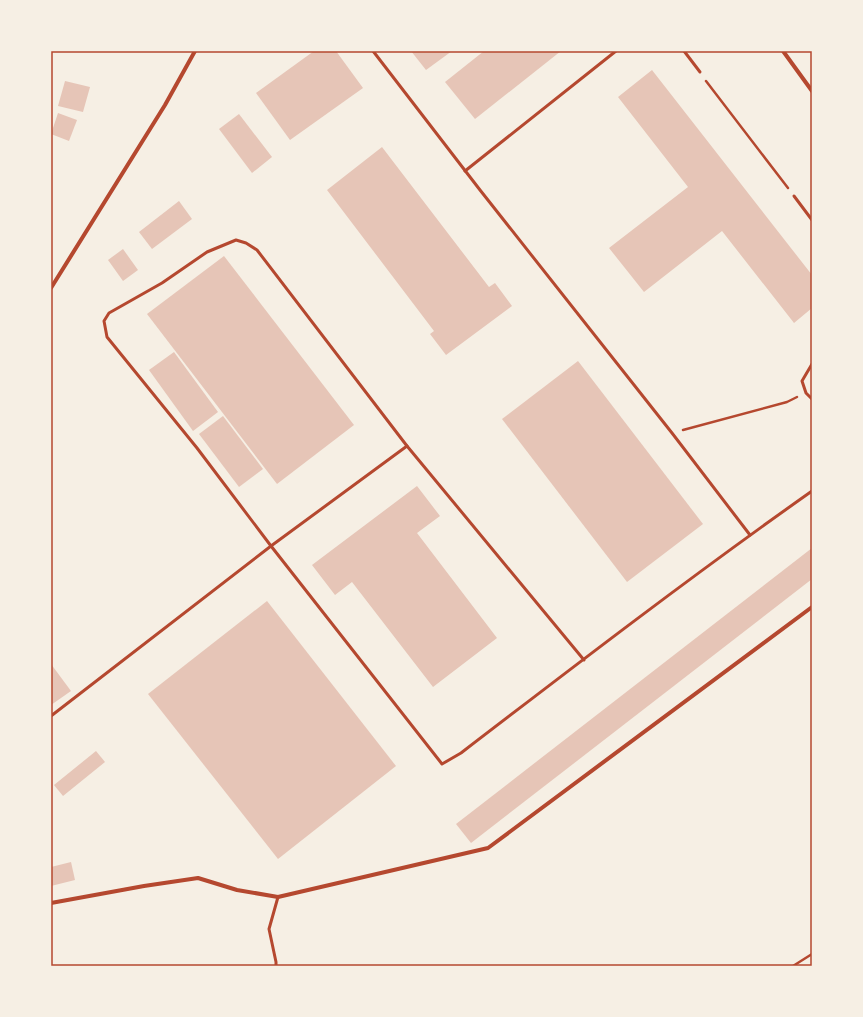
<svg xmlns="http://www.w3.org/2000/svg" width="863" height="1017" font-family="'Sofia Sans Condensed',sans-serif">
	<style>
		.building { fill: #e6c5b7 }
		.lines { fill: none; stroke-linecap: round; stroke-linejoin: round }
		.path { stroke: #b5482f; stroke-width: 2.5 }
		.service { stroke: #b5482f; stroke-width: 3 }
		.minor { stroke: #b5482f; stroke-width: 4 }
		.neatline { fill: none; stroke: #b5482f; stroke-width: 1.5 }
	</style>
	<rect width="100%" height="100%" fill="#f6efe4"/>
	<g class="building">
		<path d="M314 51H336L363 88 290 140 256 93Z"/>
		<path d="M411 51H452L426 70Z"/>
		<path d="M484 51H561L475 119 445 82Z"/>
		<path d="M652 70 812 275V308L794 323 722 231 644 292 609 248 688 187 618 97Z"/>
		<path d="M65 81 90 87 83 112 58 106Z"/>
		<path d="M58 113 77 120 69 141 51 134Z"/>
		<path d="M239 114 272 157 252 173 219 129Z"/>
		<path d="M382 147 489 287 495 283 512 306 446 355 430 334 434 331 327 190Z"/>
		<path d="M179 201 192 219 152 249 139 232Z"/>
		<path d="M123 249 138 270 123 281 108 260Z"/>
		<path d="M224 256 354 425 277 484 147 314Z"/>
		<path d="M174 352 218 412 193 431 149 370Z"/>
		<path d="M578 361 703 524 627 582 502 419Z"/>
		<path d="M223 416 263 469 239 487 199 434Z"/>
		<path d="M417 486 440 516 417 533 497 638 433 687 352 582 335 595 312 565Z"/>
		<path d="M812 548V579L471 843 456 824Z"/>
		<path d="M267 601 396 766 278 859 148 694Z"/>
		<path d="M51 664 71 691 51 705Z"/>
		<path d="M96 751 105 762 63 796 54 785Z"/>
		<path d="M71 862 75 880 51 886V867Z"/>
	</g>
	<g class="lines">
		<g class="path">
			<path d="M706 81 788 188"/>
			<path d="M683 430 787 402 797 397"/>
			<path d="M793 966 812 954"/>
		</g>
		<g class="service">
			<path d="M373 51 480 190 672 433 750 535"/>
			<path d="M684 51 700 72"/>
			<path d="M465 171 616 51"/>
			<path d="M794 196 812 220"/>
			<path d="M812 364 802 381 806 393 812 399"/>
			<path d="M584 660 407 446 257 250 246 243 236 240 207 252 162 283 109 313 104 321 107 337 197 448 271 546 442 764 461 753C577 664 693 575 812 491"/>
			<path d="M51 716 271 546 407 446"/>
			<path d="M276 966V962L269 929 278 897"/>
		</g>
		<g class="minor">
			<path d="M783 51 812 91"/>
			<path d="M51 288 165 105 195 51"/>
			<path d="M51 903 144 886 198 878 237 890 278 897 488 848 812 607"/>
		</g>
	</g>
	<rect width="863" height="1017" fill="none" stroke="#f6efe4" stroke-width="104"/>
	<rect x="52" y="52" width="759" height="913" class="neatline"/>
</svg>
